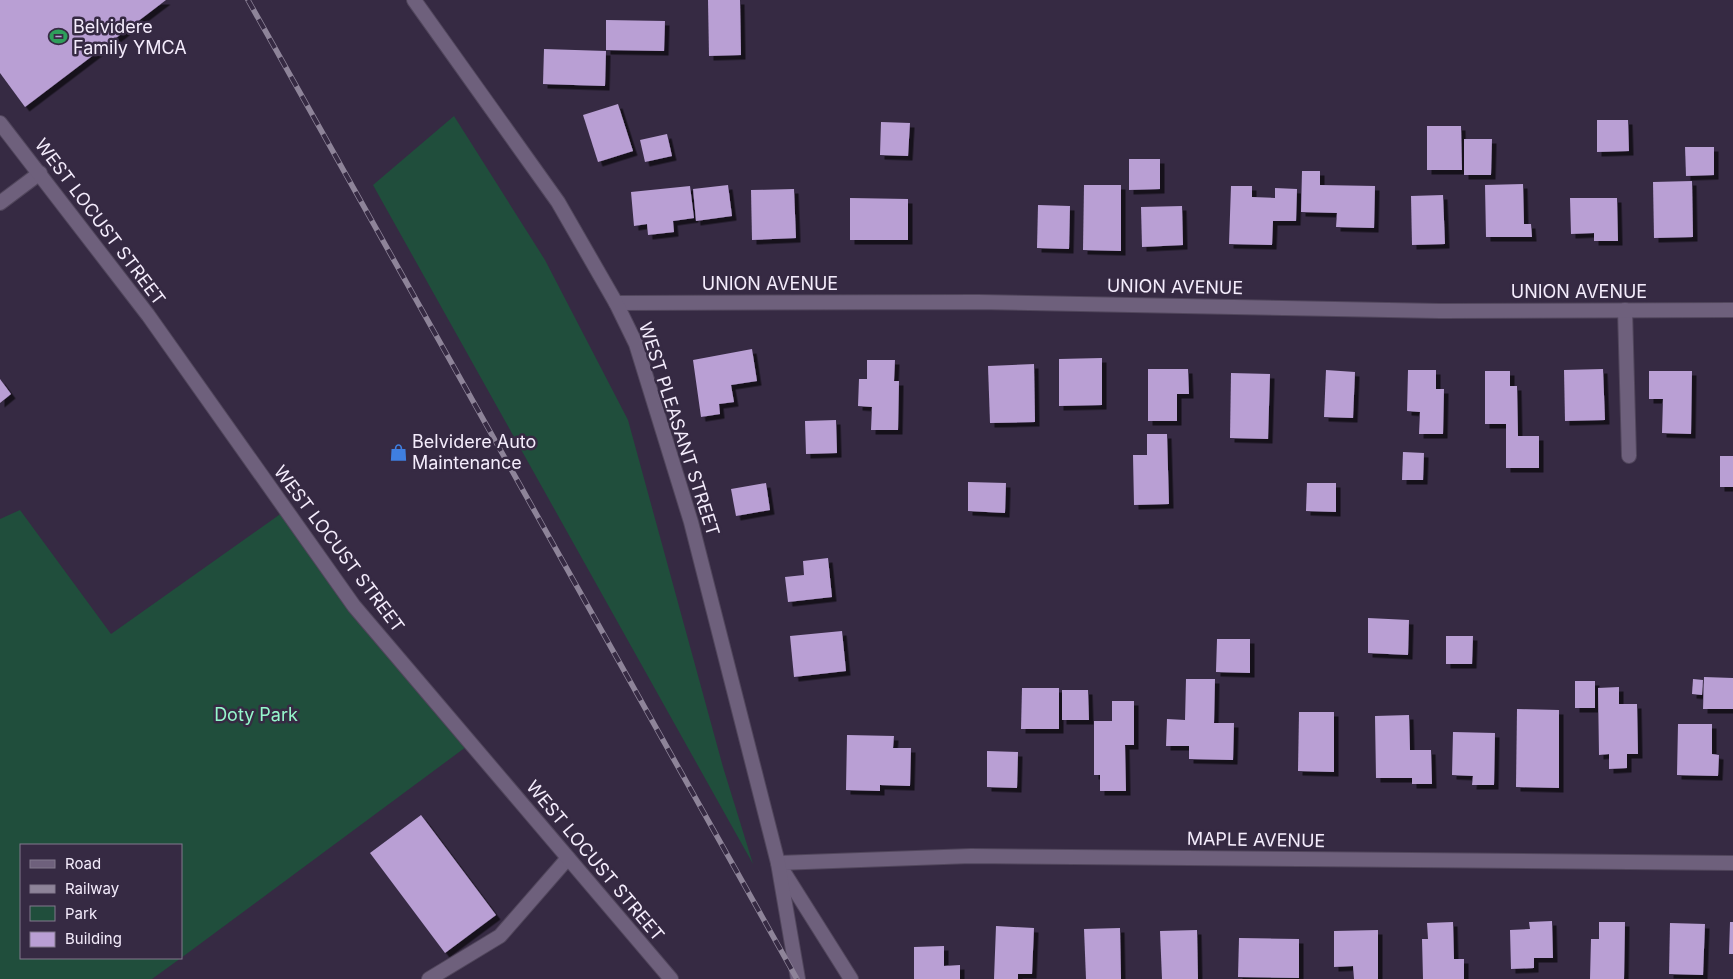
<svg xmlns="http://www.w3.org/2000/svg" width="1733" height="979" font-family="Inter,sans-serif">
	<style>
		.green { fill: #204e3c }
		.building { fill: #b99fd4; filter: url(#shadow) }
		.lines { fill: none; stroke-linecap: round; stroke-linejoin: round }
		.service-casing { stroke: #51465c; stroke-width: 16 }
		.minor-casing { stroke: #51465c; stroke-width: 16 }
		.tertiary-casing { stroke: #51465c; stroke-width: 16 }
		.service { stroke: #6e607c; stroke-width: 14 }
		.minor { stroke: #6e607c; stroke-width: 14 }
		.tertiary { stroke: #6e607c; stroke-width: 14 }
		.rail-casing { stroke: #8e8499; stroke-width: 5.5 }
		.rail { stroke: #362a43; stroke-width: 4; stroke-dasharray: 11; stroke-linecap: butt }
		.labels { text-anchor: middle; stroke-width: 5; stroke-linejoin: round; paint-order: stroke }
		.poi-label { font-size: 18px; fill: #f4ecfc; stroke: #362a43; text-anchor: start }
		.street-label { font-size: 18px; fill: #f4ecfc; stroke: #362a43 }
		.park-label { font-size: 18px; fill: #95f7cc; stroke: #362a43 }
	</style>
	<defs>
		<filter id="shadow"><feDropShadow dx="4.5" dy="4.5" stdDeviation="0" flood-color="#0009"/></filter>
	</defs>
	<rect width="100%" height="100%" fill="#362a43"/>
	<g class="green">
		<path d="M454 116 545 260 628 420 723 767 753 864 373 185Z"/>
		<path d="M20 510 111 634 286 510 470 744 181 958V845H21V958H181L152 979H0V519Z"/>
	</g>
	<g class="building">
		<path d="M0 0H166L25 107 0 73Z"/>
		<path d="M708 0H740L741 55 709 56Z"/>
		<path d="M606 20 665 21 664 51 606 50Z"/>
		<path d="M544 49 606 51 605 86 543 84Z"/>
		<path d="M618 104 633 151 598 162 583 115Z"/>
		<path d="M1597 120H1628L1629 151 1597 152Z"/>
		<path d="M881 122 910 123 908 156 880 155Z"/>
		<path d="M1427 126H1461L1462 170H1427Z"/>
		<path d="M667 134 672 156 645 162 640 140Z"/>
		<path d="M1464 139H1492L1491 175H1464Z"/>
		<path d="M1685 147H1714V175L1686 176Z"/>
		<path d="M1129 159H1160V189L1129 190Z"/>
		<path d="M1302 171H1320V185L1375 186 1374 228 1336 227 1337 213 1301 212Z"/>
		<path d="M1692 181 1693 237 1654 238 1653 182Z"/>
		<path d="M1523 184 1524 224H1531L1532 237H1486L1485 185Z"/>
		<path d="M728 185 732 216 696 221 693 189Z"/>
		<path d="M1084 185H1121V251L1083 250Z"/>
		<path d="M690 186 694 218 673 221 674 232 648 235 647 224 634 226 631 192Z"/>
		<path d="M1231 186H1252V197L1275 198V188L1297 189 1296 221H1273L1272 245 1229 244Z"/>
		<path d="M794 189 796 238 752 240 751 190Z"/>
		<path d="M1443 195 1445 244 1412 245 1411 196Z"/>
		<path d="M850 198 908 199V240H850Z"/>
		<path d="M1570 198H1617L1618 241H1594V233L1571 234Z"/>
		<path d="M1038 205 1070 206 1069 249 1037 248Z"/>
		<path d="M1182 206 1183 245 1142 247 1141 207Z"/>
		<path d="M752 349 757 381 731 385 734 402 719 404 720 414 701 417 693 360Z"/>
		<path d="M1102 358V405L1059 406V359Z"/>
		<path d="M867 360H895L894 381H899L898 430H871L872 407 858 406 859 379H867Z"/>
		<path d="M1034 364 1035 422 990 423 988 366Z"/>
		<path d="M1148 369H1188L1189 394H1177V421H1148Z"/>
		<path d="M1603 369 1605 420 1565 421 1564 370Z"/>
		<path d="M1326 370 1355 372 1353 418 1324 417Z"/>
		<path d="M1408 370H1436V389H1444L1443 434H1419L1420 412 1407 411Z"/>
		<path d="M1485 371H1510V386H1517L1518 436H1539V468H1506V424H1485Z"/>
		<path d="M1649 371H1692L1691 434 1662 433 1663 399H1649Z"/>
		<path d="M1231 373 1270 374 1268 439 1230 438Z"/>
		<path d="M0 379 11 394 0 403Z"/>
		<path d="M836 420 837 453 806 454 805 421Z"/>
		<path d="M1147 434H1167L1169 504 1134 505 1133 455H1147Z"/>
		<path d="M1403 452 1424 453 1423 480H1402Z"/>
		<rect x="1720" y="456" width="13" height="31"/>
		<path d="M968 482 1006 483 1005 513 968 511Z"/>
		<path d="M766 483 770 510 736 516 731 489Z"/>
		<path d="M1307 483H1336V512L1306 511Z"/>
		<path d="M828 558 832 597 788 602 785 577 804 575 803 561Z"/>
		<path d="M1368 618 1409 620 1408 655 1368 653Z"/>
		<path d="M842 631 846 671 794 677 790 636Z"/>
		<path d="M1446 636H1473L1472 664H1446Z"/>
		<path d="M1217 639H1250V673L1216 672Z"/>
		<path d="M1704 677 1733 678V709H1703Z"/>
		<path d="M1186 679H1215L1214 723H1234L1233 760 1189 759V746H1166L1167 719 1185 720Z"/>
		<path d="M1693 679 1703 680 1702 695 1692 694Z"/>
		<rect x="1575" y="681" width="20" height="27"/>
		<path d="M1619 687V704H1637L1638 754H1627V768L1609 769V754L1599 755 1598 688Z"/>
		<path d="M1022 688H1059V729H1021Z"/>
		<path d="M1062 690H1088L1089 720H1062Z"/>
		<path d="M1112 701H1134V745H1125L1126 791H1100V775H1094V721H1112Z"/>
		<path d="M1517 709 1559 710V788L1516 787Z"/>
		<path d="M1299 712H1334V772L1298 771Z"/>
		<path d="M1409 715 1410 750H1431L1432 784H1412V778H1376L1375 716Z"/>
		<path d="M1678 724H1712V754L1719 755 1718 776 1677 775Z"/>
		<path d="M1453 732 1495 733 1494 785H1472L1473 776 1452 775Z"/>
		<path d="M847 735 894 736 893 748H911L910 786 880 785V791L846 790Z"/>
		<path d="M987 751 1018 752 1017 788 987 787Z"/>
		<path d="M421 815 496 915 445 953 370 853Z"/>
		<path d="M1552 921 1553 958H1534V968L1511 969 1510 930 1530 929 1529 922Z"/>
		<path d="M1453 922 1454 959H1464V979H1423L1422 939H1428L1427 923Z"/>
		<path d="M1599 922H1625L1624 979H1590L1591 939H1599Z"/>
		<path d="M1730 922H1733V954H1729Z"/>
		<path d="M1670 923 1705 924 1703 975 1669 974Z"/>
		<path d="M996 926 1034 928 1032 974H1018V979H994Z"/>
		<path d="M1120 928 1121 979H1086L1084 929Z"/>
		<path d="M1197 930 1198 979H1162L1160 931Z"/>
		<path d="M1378 930V979H1354L1353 966 1334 967V931Z"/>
		<path d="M1239 938 1299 939V978L1238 977Z"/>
		<path d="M944 946V966L960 965V979H914V947Z"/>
	</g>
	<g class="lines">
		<defs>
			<g id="service">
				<path d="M0 203 40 173"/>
				<path d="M1625 310 1629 456"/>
				<path d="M429 979 500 936 568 858"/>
			</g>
			<g id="minor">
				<path d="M616 303 978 302 1440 311 1733 310"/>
				<path d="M851 979 778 863 971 856 1733 863"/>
			</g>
			<g id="tertiary">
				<path d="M414 0 558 202 616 303 636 344 691 522 778 863 798 979"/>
				<path d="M0 123 148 315 354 606 671 979"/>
			</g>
		</defs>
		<use href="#service" class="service-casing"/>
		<use href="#minor" class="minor-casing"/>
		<use href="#tertiary" class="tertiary-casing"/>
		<use href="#service" class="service"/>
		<use href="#minor" class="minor"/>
		<use href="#tertiary" class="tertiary"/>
		<defs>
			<path id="rail" d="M248 0 797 979"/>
		</defs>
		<use href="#rail" class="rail-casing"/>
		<use href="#rail" class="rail"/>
	</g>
	<defs>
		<symbol id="stadium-bare" viewBox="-9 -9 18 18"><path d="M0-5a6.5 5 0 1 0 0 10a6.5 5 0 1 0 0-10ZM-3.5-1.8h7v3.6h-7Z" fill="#2e9e5b" stroke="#362a43" stroke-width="2.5" paint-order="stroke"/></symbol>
		<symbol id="shop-bare" viewBox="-9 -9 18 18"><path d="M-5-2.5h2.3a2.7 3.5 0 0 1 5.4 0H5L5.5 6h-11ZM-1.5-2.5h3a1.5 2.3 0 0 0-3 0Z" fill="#3f7fe0" stroke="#362a43" stroke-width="2.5" paint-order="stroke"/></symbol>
	</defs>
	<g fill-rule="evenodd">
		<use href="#stadium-bare" x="46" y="24" width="25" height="25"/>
		<use href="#shop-bare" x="386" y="440" width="25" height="25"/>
	</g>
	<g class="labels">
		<g class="poi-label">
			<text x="73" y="33">Belvidere<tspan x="73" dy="21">Family YMCA</tspan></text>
			<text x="412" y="448">Belvidere Auto<tspan x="412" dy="21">Maintenance</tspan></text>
		</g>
		<g class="street-label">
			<text transform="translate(100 222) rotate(53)" y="6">WEST LOCUST STREET</text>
			<text x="770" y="290">UNION AVENUE</text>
			<text transform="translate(1175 287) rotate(1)" y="6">UNION AVENUE</text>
			<text x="1579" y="298">UNION AVENUE</text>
			<text transform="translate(679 429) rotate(72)" y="6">WEST PLEASANT STREET</text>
			<text transform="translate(339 549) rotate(53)" y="6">WEST LOCUST STREET</text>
			<text transform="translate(1256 840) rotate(1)" y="6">MAPLE AVENUE</text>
			<text transform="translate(595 861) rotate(50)" y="6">WEST LOCUST STREET</text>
		</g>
		<g class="park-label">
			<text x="256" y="721">Doty Park</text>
		</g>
	</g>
	<rect x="20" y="844" width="162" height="115" fill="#362a43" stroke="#82788d"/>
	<rect x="30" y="860" width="25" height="8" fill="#6e607c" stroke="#82788d"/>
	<text x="65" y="869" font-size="15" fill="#f4ecfc">Road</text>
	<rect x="30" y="885" width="25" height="8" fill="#8e8499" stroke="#82788d"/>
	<text x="65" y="894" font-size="15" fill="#f4ecfc">Railway</text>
	<rect x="30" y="906" width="25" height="15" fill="#204e3c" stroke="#82788d"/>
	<text x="65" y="919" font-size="15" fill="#f4ecfc">Park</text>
	<rect x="30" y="932" width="25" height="15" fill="#b99fd4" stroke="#82788d"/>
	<text x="65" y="944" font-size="15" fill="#f4ecfc">Building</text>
</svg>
